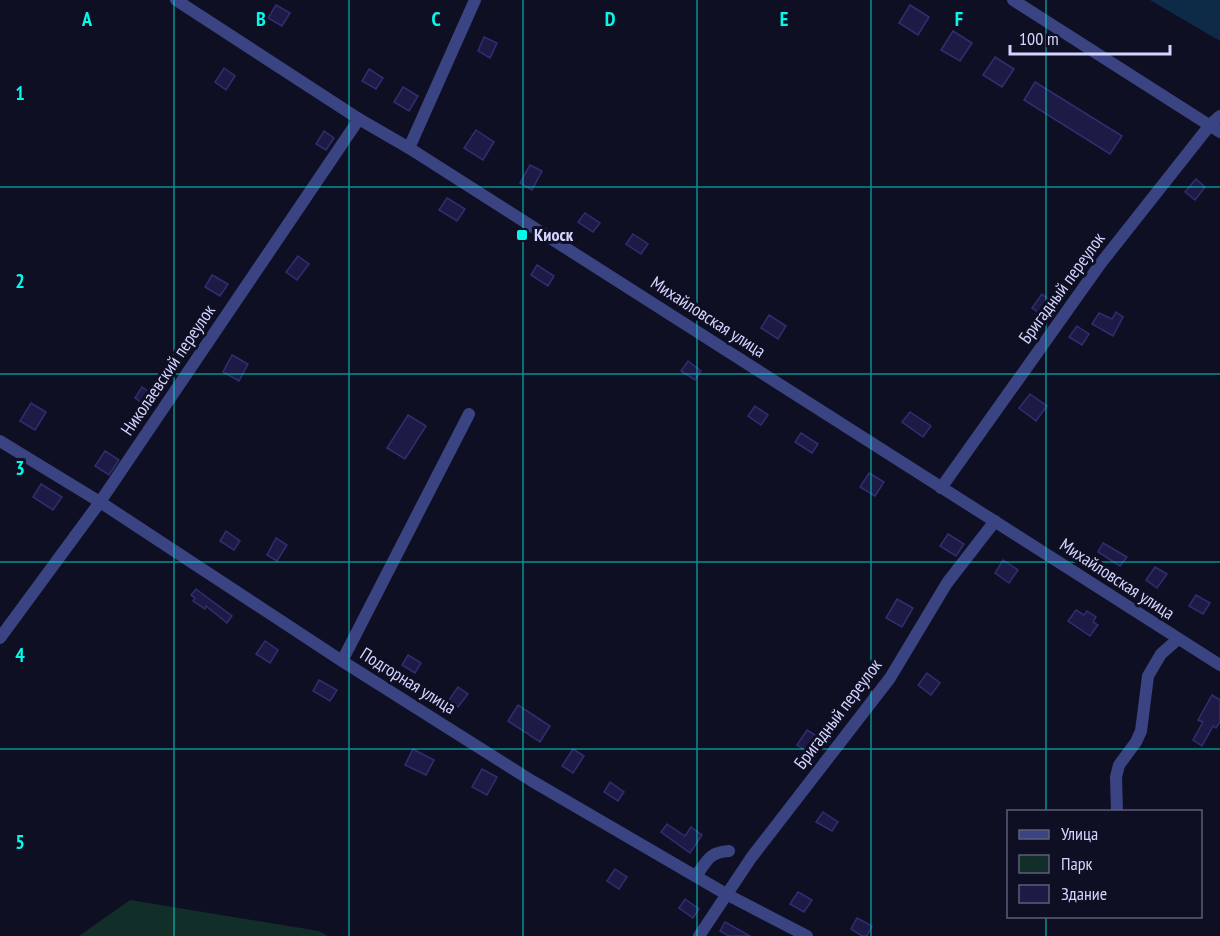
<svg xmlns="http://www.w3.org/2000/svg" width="1220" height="936" font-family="'PT Sans Narrow',sans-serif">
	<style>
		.green { fill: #122e29 }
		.water { fill: #0d2b46 }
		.building { fill: #1d1b45; stroke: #302e71; stroke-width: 1.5 }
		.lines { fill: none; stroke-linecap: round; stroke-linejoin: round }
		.minor { stroke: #3b4483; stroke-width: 12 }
		.grid { fill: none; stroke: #04f9e8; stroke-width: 1.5; stroke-opacity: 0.55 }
		.poi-dot { fill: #04f9e8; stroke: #0f0f24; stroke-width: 2 }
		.labels { text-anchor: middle; stroke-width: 6; stroke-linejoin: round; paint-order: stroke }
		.poi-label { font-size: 18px; font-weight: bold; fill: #d3d5fe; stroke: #0f0f24; text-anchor: start }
		.street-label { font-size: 18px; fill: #d3d5fe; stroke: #0f0f24 }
		.grid-label { font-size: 20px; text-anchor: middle; font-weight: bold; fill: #04f9e8; stroke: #0f0f24; stroke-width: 6; stroke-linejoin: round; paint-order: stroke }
	</style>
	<rect width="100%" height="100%" fill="#0f0f24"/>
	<path class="green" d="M130 900 319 931 328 936H79Z"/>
	<path class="water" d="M1150 0H1220V41Z"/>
	<g class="building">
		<path d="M276 5 290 13 282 26 268 18Z"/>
		<path d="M910 5 929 17 918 35 899 23Z"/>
		<path d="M953 31 972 43 960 61 941 50Z"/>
		<path d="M484 37 497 43 490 58 478 51Z"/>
		<path d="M995 57 1014 69 1002 87 983 75Z"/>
		<path d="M224 68 235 76 226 90 215 82Z"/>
		<path d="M369 69 383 78 376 89 362 81Z"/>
		<path d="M1035 82 1122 136 1110 154 1024 100Z"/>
		<path d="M403 87 418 96 409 111 394 102Z"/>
		<path d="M476 130 494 142 483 160 464 148Z"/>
		<path d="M324 131 334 138 326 150 316 144Z"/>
		<path d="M530 165 542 171 532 190 520 183Z"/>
		<path d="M1196 179 1205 187 1195 200 1185 192Z"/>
		<path d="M447 198 465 209 457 221 439 210Z"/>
		<path d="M585 213 600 223 593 232 578 222Z"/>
		<path d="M633 234 648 244 641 254 626 244Z"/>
		<path d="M298 256 309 264 297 280 286 272Z"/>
		<path d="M537 265 554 276 548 286 531 275Z"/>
		<path d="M212 275 228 284 220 296 205 287Z"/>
		<path d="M1042 294 1054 303 1044 316 1032 308Z"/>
		<path d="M1116 312 1123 317 1113 336 1092 324 1099 313 1112 319Z"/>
		<path d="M769 315 786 326 778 339 761 328Z"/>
		<path d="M1077 326 1089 334 1082 345 1069 337Z"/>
		<path d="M232 355 248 364 239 381 223 372Z"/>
		<path d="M688 361 701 371 695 380 681 371Z"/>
		<path d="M142 387 154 395 146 406 135 398Z"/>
		<path d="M1030 394 1047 406 1036 421 1019 408Z"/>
		<path d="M31 403 46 412 35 430 20 421Z"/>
		<path d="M755 406 768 415 761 425 748 416Z"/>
		<path d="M910 412 931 426 923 437 902 422Z"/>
		<path d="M408 415 426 426 405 459 387 448Z"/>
		<path d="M801 433 818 444 812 453 795 442Z"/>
		<path d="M105 451 119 460 109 475 95 466Z"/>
		<path d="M869 473 884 482 875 496 860 487Z"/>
		<path d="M41 484 62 497 53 510 33 497Z"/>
		<path d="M226 531 240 541 234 550 220 541Z"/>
		<path d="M948 534 964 544 956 556 940 546Z"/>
		<path d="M276 538 287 545 277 561 267 555Z"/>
		<path d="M1103 543 1127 557 1120 566 1098 552Z"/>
		<path d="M1003 560 1018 570 1009 583 995 573Z"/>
		<path d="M1155 567 1167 574 1157 588 1146 580Z"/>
		<path d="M196 589 232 616 227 623 206 606 205 609 193 601 195 598 191 595Z"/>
		<path d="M1196 595 1210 603 1203 614 1189 606Z"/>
		<path d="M897 599 913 608 902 627 886 618Z"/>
		<path d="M1076 610 1084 615 1087 611 1096 617 1093 622 1098 625 1090 636 1068 621Z"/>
		<path d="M265 641 278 650 270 663 256 654Z"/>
		<path d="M408 655 421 663 415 673 402 665Z"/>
		<path d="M927 673 940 683 931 695 918 685Z"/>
		<path d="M319 680 337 690 330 701 313 691Z"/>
		<path d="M458 687 468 694 458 707 449 700Z"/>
		<path d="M1212 695 1220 700V722L1216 728 1213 726 1202 746 1193 740 1203 722 1198 720Z"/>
		<path d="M518 705 550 726 540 742 508 721Z"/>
		<path d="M807 730 818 737 807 752 797 745Z"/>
		<path d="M413 749 434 760 426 775 405 765Z"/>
		<path d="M573 749 584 756 573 773 562 766Z"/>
		<path d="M482 769 497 777 487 795 472 787Z"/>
		<path d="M610 782 624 792 618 801 604 792Z"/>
		<path d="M823 812 838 822 832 831 816 822Z"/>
		<path d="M667 824 685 836 691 827 702 835 690 853 661 832Z"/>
		<path d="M615 869 627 877 619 889 607 881Z"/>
		<path d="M798 892 812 900 804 912 790 904Z"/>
		<path d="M685 899 699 909 693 918 679 908Z"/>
		<path d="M857 918 872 926 867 936H862L851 929Z"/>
		<path d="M725 922 750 936H729L720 931Z"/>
	</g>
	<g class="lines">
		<g class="minor">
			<path d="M176 0 359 119 409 148 1220 665"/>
			<path d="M1013 0 1220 132"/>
			<path d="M409 148 475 0"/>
			<path d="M0 441 100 502 342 661 532 781 726 894 807 936"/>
			<path d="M941 488 1101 263 1210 125 1220 116"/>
			<path d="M0 638 100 502 359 119"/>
			<path d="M342 661 469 414"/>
			<path d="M1117 812 1116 777 1119 765 1136 742 1141 731 1148 676 1161 654 1178 639"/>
			<path d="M696 876C707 861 709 852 729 851"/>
			<path d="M699 936 751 858 890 678 947 583 995 521"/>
		</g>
	</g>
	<path class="grid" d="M174 0V936M349 0V936M523 0V936M697 0V936M871 0V936M1046 0V812M0 187H1220M0 374H1220M0 562H1220M0 749H1220M1046 916V936"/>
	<rect class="poi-dot" x="516" y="229" width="12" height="12" rx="3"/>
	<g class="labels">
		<g class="poi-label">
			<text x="534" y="241">Киоск</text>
		</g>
		<g class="street-label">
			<text transform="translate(1062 288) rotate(-54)" y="6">Бригадный переулок</text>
			<text transform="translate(708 317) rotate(33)" y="6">Михайловская улица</text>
			<text transform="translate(168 370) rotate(-56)" y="6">Николаевский переулок</text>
			<text transform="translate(1117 579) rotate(33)" y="6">Михайловская улица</text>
			<text transform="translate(408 681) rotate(32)" y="6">Подгорная улица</text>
			<text transform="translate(838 714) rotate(-53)" y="6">Бригадный переулок</text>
		</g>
	</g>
	<g class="grid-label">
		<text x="87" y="26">A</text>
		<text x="261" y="26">B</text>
		<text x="436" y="26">C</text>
		<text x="610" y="26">D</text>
		<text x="784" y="26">E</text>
		<text x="959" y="26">F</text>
		<text x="20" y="100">1</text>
		<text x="20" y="288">2</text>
		<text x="20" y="475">3</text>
		<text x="20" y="662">4</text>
		<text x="20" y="849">5</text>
	</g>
	<rect x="1007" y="810" width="195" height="108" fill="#0f0f24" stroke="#5d5e7b" stroke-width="1.5"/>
	<rect x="1019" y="830" width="30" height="9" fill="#3b4483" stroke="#5d5e7b" stroke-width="1.5"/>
	<text x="1061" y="840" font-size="18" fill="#d3d5fe">Улица</text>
	<rect x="1019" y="855" width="30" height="18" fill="#122e29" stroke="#5d5e7b" stroke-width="1.5"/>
	<text x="1061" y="870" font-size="18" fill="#d3d5fe">Парк</text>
	<rect x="1019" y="885" width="30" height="18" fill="#1d1b45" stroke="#5d5e7b" stroke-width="1.5"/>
	<text x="1061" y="900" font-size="18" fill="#d3d5fe">Здание</text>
	<path d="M1010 45v9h160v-9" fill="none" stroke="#d3d5fe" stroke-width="3"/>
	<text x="1019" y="45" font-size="18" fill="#d3d5fe" stroke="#0f0f24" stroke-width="4.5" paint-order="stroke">100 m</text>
</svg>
